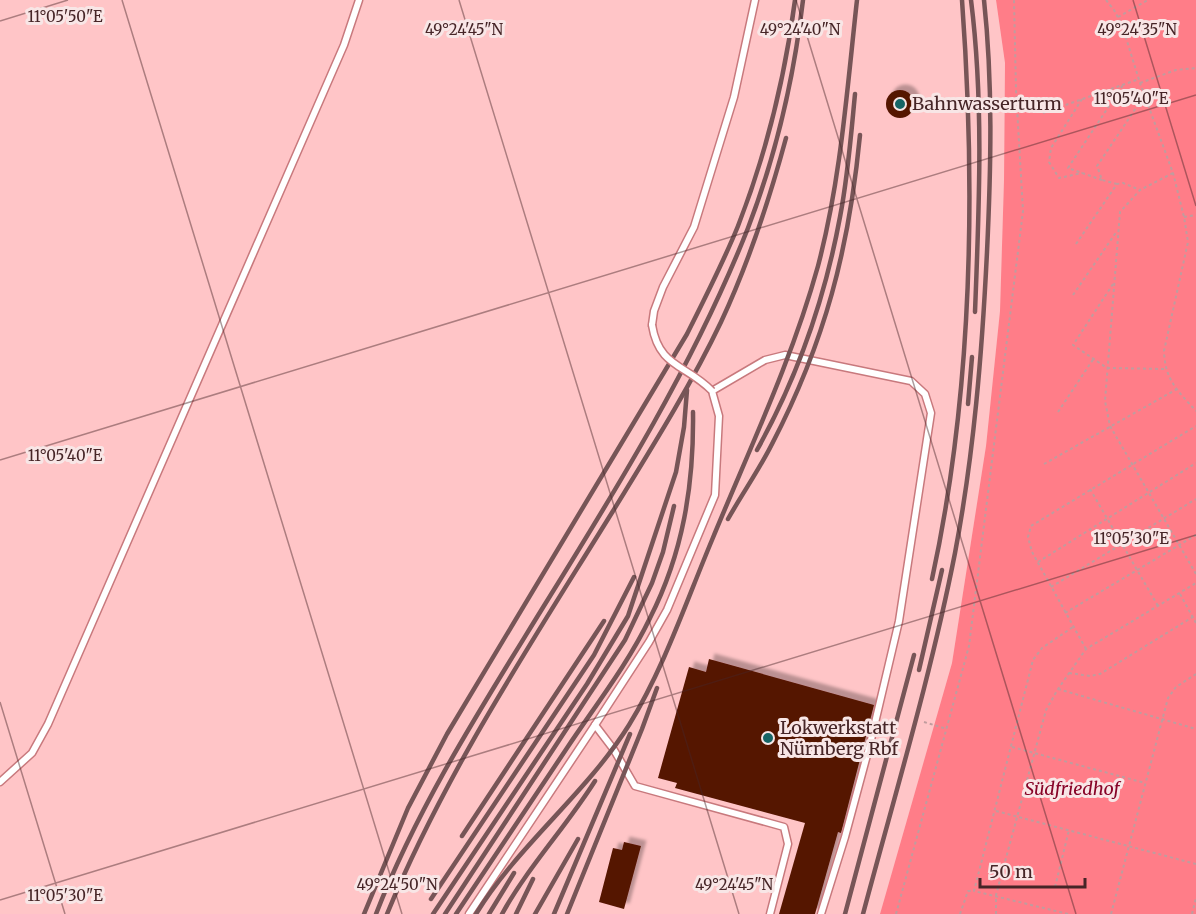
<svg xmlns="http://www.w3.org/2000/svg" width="1196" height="914" font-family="Merriweather,serif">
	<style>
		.built { fill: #ffc5c7 }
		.green { fill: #ff7d88 }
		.building { fill: #551402; filter: url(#shadow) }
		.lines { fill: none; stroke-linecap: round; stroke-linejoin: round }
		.service-casing { stroke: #c8797d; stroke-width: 9 }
		.path { stroke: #c09c9e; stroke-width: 2; stroke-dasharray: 3 3; stroke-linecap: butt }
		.service { stroke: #fff; stroke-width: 6 }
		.rail { stroke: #775557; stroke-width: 4.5 }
		.service-bridge-casing { stroke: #c8797d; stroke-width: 9; stroke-linecap: butt }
		.service-bridge { stroke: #fff; stroke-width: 6 }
		.ticks { fill: none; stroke: #462527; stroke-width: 1.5; stroke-opacity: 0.45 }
		.poi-dot { fill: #166566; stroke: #f8e6e6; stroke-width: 2 }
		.labels { text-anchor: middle; stroke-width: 6; stroke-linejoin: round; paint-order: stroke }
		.poi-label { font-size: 18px; fill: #462527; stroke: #f8e6e6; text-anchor: start }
		.park-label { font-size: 18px; font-style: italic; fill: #870428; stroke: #f8e6e6 }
		.ticks-label { font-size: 15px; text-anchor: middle; fill: #462527; stroke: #f8e6e6; stroke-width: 6; stroke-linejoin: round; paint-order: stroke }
	</style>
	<defs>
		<filter id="shadow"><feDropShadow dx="5.5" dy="-5.5" stdDeviation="1.5" flood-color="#0004"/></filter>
	</defs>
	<rect width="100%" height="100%" fill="#f7d3d4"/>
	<path class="built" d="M0 0H996L1005 63 1004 180 1000 311 986 446 952 663 880 914H0Z"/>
	<path class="green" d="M996 0H1196V914H880L952 663 986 446 1000 311 1004 180 1005 63Z"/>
	<g class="building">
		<circle cx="900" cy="104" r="14"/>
		<path d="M709 659 874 705 841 833 838 832 815 914H779L805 823 675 788 677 783 658 778 689 667 706 672Z"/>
		<path d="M624 842 641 846 624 909 599 902 613 848 622 850Z"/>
	</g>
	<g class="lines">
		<defs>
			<g id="service">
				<path d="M652 325 654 311 663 287 694 227 734 97 755 0"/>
				<path d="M0 782 32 753 48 724 344 45 359 0"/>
				<path d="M469 914 595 725"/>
				<path d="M770 914 788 844 784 827 635 786 614 750 595 725 649 642 667 610 715 495 719 416 712 391 765 360 785 355 911 381 925 394 931 413 899 621 870 744 845 837 821 914"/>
			</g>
		</defs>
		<use href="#service" class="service-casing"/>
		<g class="path">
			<path d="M1106 0 1114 10 1122 25 1140 83 1173 173 1184 217 1188 242 1164 351C1165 380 1177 390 1196 411"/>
			<path d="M1118 17 1148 0"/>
			<path d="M1140 83 1176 70 1196 68"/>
			<path d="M1082 99 1051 148 1049 162 1059 178 1082 173"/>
			<path d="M1043 113 1139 79"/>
			<path d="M1173 173 1140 190 1120 212 1105 401 1110 426 1196 574"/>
			<path d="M1102 180 1068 168 1123 85"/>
			<path d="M1117 184 1102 180 1097 166 1144 96"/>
			<path d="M1184 217 1196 215"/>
			<path d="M1076 244 1117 184 1123 183 1140 190"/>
			<path d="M1113 284 1073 345 1107 368 1165 369"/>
			<path d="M1073 295 1117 231"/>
			<path d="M1058 412 1094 358"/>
			<path d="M1044 464 1177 389"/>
			<path d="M1090 489 1158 606"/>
			<path d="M1038 562 1196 463"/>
			<path d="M1051 587 1196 499"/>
			<path d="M1180 594 1196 623"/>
			<path d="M1065 613 1196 535"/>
			<path d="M1086 649 1032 552 1028 537 1031 526 1196 426"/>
			<path d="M1069 673 1090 676 1100 674 1196 615"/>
			<path d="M1058 689 1196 729"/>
			<path d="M924 722 947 729"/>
			<path d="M1012 747 1145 783"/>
			<path d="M996 811 1196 864"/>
			<path d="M1055 887 1069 830"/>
			<path d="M896 914 969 646 1023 211 1016 90 1014 0"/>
			<path d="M960 914 968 891H973"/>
			<path d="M996 914V895L1046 710 1058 689 1086 649 1196 583"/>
			<path d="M1068 914 974 891 1033 660 1042 648 1073 627"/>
			<path d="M1111 914 1168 698 1176 687 1196 674"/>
			<path d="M1192 914 1196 898"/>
		</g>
		<use href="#service" class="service"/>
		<g class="rail">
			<path d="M971 0C984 103 979 209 975 312"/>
			<path d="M968 404 972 357"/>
			<path d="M757 450C797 378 825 298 840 217 848 176 851 135 855 94"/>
			<path d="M728 519C742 494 759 470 772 444 825 342 849 249 860 135"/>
			<path d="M932 579C973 391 976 192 962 0"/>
			<path d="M919 670 942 570"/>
			<path d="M462 836 604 621"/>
			<path d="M431 899 594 655 634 577"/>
			<path d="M364 914 408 808 447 734 687 334C705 298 723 263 738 226 766 154 785 77 795 0"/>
			<path d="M376 914C418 806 481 708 542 609 618 487 695 362 748 228 776 155 794 77 803 0"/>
			<path d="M387 914C446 771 532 642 613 511 651 449 690 387 721 322 749 262 769 201 786 138"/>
			<path d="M433 914 587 684 628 616 676 472 684 427 687 390"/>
			<path d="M445 914 625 640 652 583 663 552 674 506"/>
			<path d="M456 914C493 859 530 803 567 748 595 706 628 664 650 618 683 553 694 485 693 412"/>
			<path d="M476 914C519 844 586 794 629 725 664 668 686 602 712 540 749 450 792 360 818 266 841 179 847 89 857 0"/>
			<path d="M489 914 514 873"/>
			<path d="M502 914C528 867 566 827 595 781"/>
			<path d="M516 914 533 879"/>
			<path d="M535 914 578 839"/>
			<path d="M554 914 630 734"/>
			<path d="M567 914 642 729 657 688"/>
			<path d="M845 914 914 655"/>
			<path d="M863 914C895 794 931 675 955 553 974 453 982 353 987 252 991 168 993 84 984 0"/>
		</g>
		<defs>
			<path id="service-bridge" d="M652 325C659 368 686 364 712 391"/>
		</defs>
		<use href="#service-bridge" class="service-bridge-casing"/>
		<use href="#service-bridge" class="service-bridge"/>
	</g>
	<path class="ticks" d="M122 0 402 914M459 0 739 914M796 0 1076 914M1133 0 1196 206M0 21 68 0M0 460 1196 95M0 702 65 914M0 900 1196 535"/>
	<g class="poi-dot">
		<circle cx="900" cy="104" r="6"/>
		<circle cx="768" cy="738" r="6"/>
	</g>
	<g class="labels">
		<g class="poi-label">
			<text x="912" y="110">Bahnwasserturm</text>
			<text x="780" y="734">Lokwerkstatt<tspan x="780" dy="21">Nürnberg Rbf</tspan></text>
		</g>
		<g class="park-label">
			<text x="1072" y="795">Südfriedhof</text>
		</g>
	</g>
	<g class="ticks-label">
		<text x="65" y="22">11°05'50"E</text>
		<text x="464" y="35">49°24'45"N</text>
		<text x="800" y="35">49°24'40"N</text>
		<text x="1137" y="35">49°24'35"N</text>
		<text x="1131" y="104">11°05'40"E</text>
		<text x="65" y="461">11°05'40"E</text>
		<text x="1131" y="544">11°05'30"E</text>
		<text x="397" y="890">49°24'50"N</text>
		<text x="734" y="890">49°24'45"N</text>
		<text x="65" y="901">11°05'30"E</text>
	</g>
	<path d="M980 878v9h105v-9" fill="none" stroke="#462527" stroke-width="3"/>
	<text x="989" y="878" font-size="18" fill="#462527" stroke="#f8e6e6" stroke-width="4.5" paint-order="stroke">50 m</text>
</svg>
